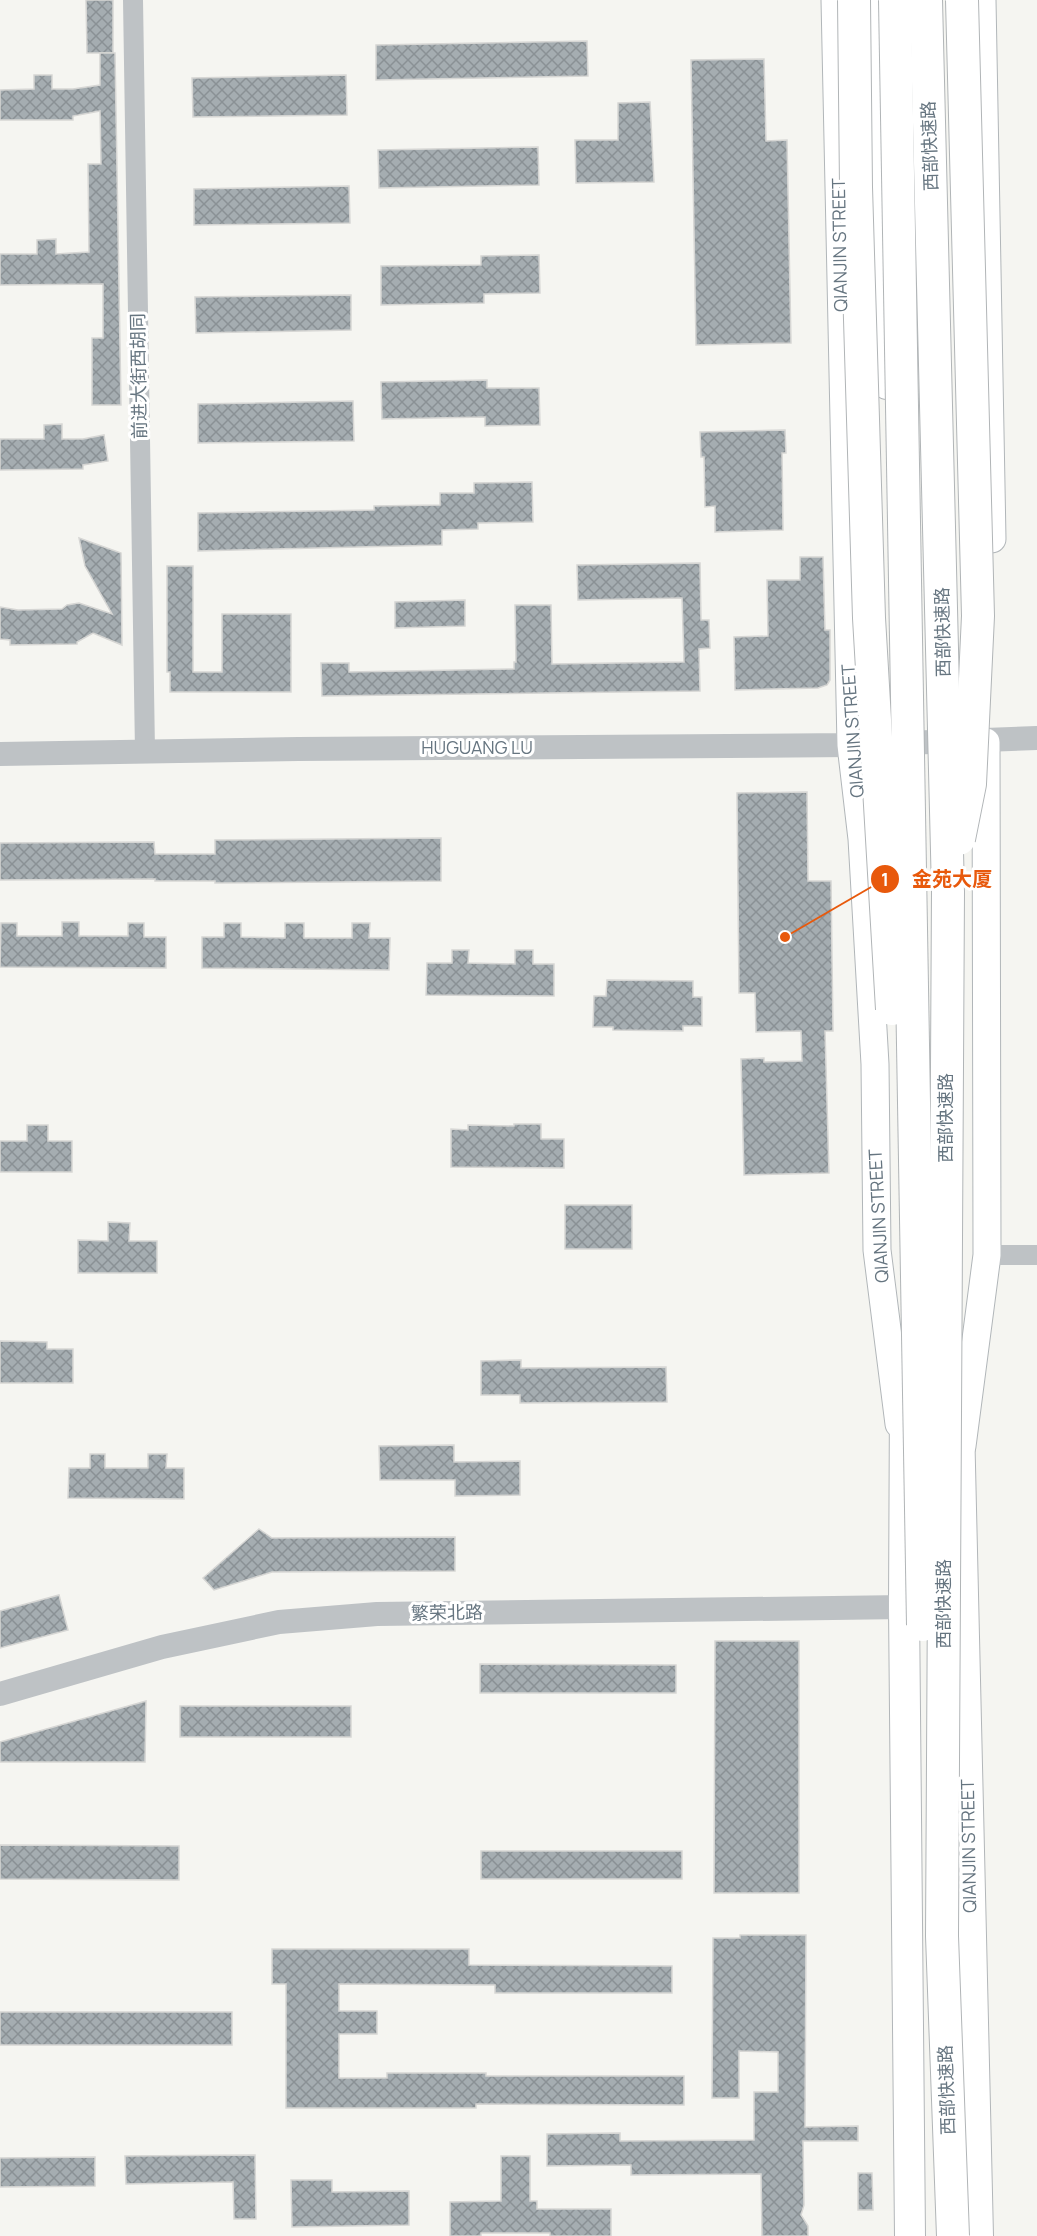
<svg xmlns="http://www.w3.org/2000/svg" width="1037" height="2236" font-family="Manrope,'Noto Sans SC',sans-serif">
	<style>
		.building { fill: url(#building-cross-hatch); stroke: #d6d6d4; stroke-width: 1.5 }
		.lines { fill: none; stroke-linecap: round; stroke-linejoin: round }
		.secondary-casing { stroke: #b1b6b9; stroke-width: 29 }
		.primary-casing { stroke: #b2b6b9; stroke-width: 32 }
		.minor { stroke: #bec2c5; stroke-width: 20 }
		.tertiary { stroke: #bec2c5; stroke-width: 24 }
		.secondary { stroke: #fff; stroke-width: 27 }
		.primary { stroke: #fff; stroke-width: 30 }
		.trunk-bridge-casing { stroke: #b1b5b7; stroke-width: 34; stroke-linecap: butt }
		.trunk-bridge { stroke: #fff; stroke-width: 32 }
		.labels { text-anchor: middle; stroke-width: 6; stroke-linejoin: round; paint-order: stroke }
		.street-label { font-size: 18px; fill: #667580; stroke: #fff }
		.leader { fill: none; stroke: #e8590c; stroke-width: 2 }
		.callout-dot { fill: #e8590c; stroke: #fff; stroke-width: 2 }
		.mark-label { font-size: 18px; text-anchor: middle; font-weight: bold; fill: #fff }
		.callout-label { font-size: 20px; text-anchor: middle; font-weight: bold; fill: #e8590c; stroke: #fff; stroke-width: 6; stroke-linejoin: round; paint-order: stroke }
	</style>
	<defs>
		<pattern id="building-cross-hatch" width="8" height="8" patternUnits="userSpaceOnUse" patternTransform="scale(1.5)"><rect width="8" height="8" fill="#a5adb1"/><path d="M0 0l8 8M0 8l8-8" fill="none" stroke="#8a9195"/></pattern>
	</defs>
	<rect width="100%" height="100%" fill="#f5f5f1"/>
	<g class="building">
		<path d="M86 0H113V53H87Z"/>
		<path d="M587 41 588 76 376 80V45Z"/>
		<path d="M100 53H115L121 405H92V338H103V284L0 285V254H37V240L56 239V254L89 252 88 164H101L100 111 73 116V120H0V90L34 89V75H52V89H73L100 85Z"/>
		<path d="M764 59 766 141 787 140 791 343 696 345 691 60Z"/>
		<path d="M346 75 347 115 193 117 192 78Z"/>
		<path d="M650 102 654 182 576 183 575 140H618V103Z"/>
		<path d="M538 147 539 185 379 188 378 150Z"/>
		<path d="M349 186 350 223 194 225V189Z"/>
		<path d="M539 255 540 293 484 294V303L381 305V266L481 265V256Z"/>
		<path d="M351 295V330L196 333 195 297Z"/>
		<path d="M487 380V388H539L540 425 485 426V417L382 419 381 382Z"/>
		<path d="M353 401 354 441 198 443V404Z"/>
		<path d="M62 424V439H83L104 435 108 461 83 465V469L0 470V439H44V425Z"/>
		<path d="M785 430 786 453H782L783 530 715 532V506L705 507 704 457H701L700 432Z"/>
		<path d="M532 482 533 522 478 523V529L442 530V545L198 551V513L374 510V506L440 505V493H474V483Z"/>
		<path d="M79 538 121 553 122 645 93 633 77 642V644L10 645V640L0 639V607L18 610 62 609 67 605 79 603 112 614 85 566Z"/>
		<path d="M800 557H823L825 630H830V680L827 685 818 688 735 690 734 637 768 636 767 580H800Z"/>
		<path d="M700 563 701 620H709L710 648 699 649 700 691 322 696 321 663H349V672L514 669V662H516L515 605H551L552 664 684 662 682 598 578 600 577 565Z"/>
		<path d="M167 566H193V672H222V614H291V692H170V672H167Z"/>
		<path d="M465 600V626L395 628V602Z"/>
		<path d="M807 792 808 881H831L833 1031H825L829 1173 744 1175 741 1059 764 1058V1062L802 1061 801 1031 756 1032 755 993H739L737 793Z"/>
		<path d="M441 838V881L215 883V881H155V879L0 880V843L154 842 155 854H215V840Z"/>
		<path d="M62 922H79V936H128V923H144V937H166V968L0 967 1 923H17V936H62Z"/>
		<path d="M224 923H241V937L285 938V923H304V938H352V923H370L369 938H390L389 970 202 968V937H224Z"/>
		<path d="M452 950H469L468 963 515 964V950H533V964H554V996L426 995 427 963H452Z"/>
		<path d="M607 980 693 981V997H702V1026H683V1031L613 1030V1027H593L594 996H606Z"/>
		<path d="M514 1124H541V1139H564V1168L451 1167V1129L468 1130V1125L514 1126Z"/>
		<path d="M27 1125H48V1141H72V1172H0V1141H27Z"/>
		<rect x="565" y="1205" width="67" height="44"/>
		<path d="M108 1222 130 1223 129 1241H157V1273H78V1240L108 1241Z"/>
		<path d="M0 1341 47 1342V1349H73V1383H0Z"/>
		<path d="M521 1360V1368L666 1367 667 1402 520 1403V1395H481V1361Z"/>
		<path d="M454 1445V1462L520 1461V1495L455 1496V1480H380L379 1446Z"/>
		<path d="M90 1454H105V1468H148V1454H167L166 1468H184V1499L68 1498 69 1468H90Z"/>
		<path d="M259 1529 272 1538 455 1537V1571L272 1572 214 1590 203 1578Z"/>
		<path d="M59 1595 68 1630 0 1648V1611Z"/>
		<path d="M715 1641H799V1893H714Z"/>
		<path d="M480 1664 676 1665V1693H480Z"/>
		<path d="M146 1701 145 1762H0V1742Z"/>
		<rect x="180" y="1706" width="171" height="31"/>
		<path d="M0 1845 179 1846V1880L0 1879Z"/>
		<rect x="481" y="1851" width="201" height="28"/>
		<path d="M740 1935H806L805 2127 858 2126V2141H803L804 2205 801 2215 808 2226V2236H762L761 2174 631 2175V2165L547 2166V2134L620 2133V2141L754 2140V2092H778V2052L739 2051V2098H712L713 1938H740Z"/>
		<path d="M272 1949H469V1965L672 1966V1993H495V1985L339 1984V2011H377V2034H339V2078H387V2073H486V2076H684V2105L476 2104V2108H286V1984H272Z"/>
		<rect x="0" y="2012" width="232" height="33"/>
		<path d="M255 2155 256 2219H234L233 2182 126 2184 125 2156Z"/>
		<path d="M501 2156H530V2201H537V2209H611V2236H550V2233H481V2236H450V2202L501 2201Z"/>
		<path d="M95 2157V2186L0 2187V2158Z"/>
		<path d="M858 2173H872L873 2210H858Z"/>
		<path d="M291 2180H332V2192L409 2191V2225L292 2227Z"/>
	</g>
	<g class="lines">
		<defs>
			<g id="secondary">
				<path d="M835 0 851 745 862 839 875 1064 877 1250 899 1424"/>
				<path d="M982 0 992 539"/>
				<path d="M962 1446 987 1255 986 742"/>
			</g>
			<g id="primary">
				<path d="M879 0 883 286 887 384"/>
				<path d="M905 1398 904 1607 910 2236"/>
				<path d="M959 1423 978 2236"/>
			</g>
		</defs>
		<use href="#secondary" class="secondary-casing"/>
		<use href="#primary" class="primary-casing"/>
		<g class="minor">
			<path d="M133 0 145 751"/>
			<path d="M987 1255H1037"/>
		</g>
		<g class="tertiary">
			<path d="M0 754 298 749 851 745 1037 738"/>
			<path d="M0 1694 162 1647 279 1622 377 1614 904 1607"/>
		</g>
		<use href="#secondary" class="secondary"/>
		<use href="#primary" class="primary"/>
		<defs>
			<g id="trunk-bridge">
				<path d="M854 0 856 187 869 618 892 1009"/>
				<path d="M895 0 923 1625"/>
				<path d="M926 0 948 892 942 1936 953 2236"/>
				<path d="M959 839 970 784 978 616 962 0"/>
			</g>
		</defs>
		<use href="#trunk-bridge" class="trunk-bridge-casing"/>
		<use href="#trunk-bridge" class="trunk-bridge"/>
	</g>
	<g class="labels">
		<g class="street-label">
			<text transform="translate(930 146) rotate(-92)" y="6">西部快速路</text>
			<text transform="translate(840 245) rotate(-91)" y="6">QIANJIN STREET</text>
			<text transform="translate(139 376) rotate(-91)" y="6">前进大街西胡同</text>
			<text transform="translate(943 632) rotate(-91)" y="6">西部快速路</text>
			<text transform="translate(853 731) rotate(-94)" y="6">QIANJIN STREET</text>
			<text x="477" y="754">HUGUANG LU</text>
			<text transform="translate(946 1118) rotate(-90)" y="6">西部快速路</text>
			<text transform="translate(879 1216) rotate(-93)" y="6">QIANJIN STREET</text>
			<text transform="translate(944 1604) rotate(-90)" y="6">西部快速路</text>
			<text transform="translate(447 1613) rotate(-1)" y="6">繁荣北路</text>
			<text transform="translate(969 1846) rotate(-91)" y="6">QIANJIN STREET</text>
			<text transform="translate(947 2090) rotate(-92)" y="6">西部快速路</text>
		</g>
	</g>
	<path class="leader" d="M785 937L885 879"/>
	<g class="callout-dot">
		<circle cx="785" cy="937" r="6"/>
		<circle cx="885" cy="879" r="15"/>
	</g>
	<g class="mark-label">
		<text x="885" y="886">1</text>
	</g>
	<g class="callout-label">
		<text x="952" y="886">金苑大厦</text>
	</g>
</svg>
